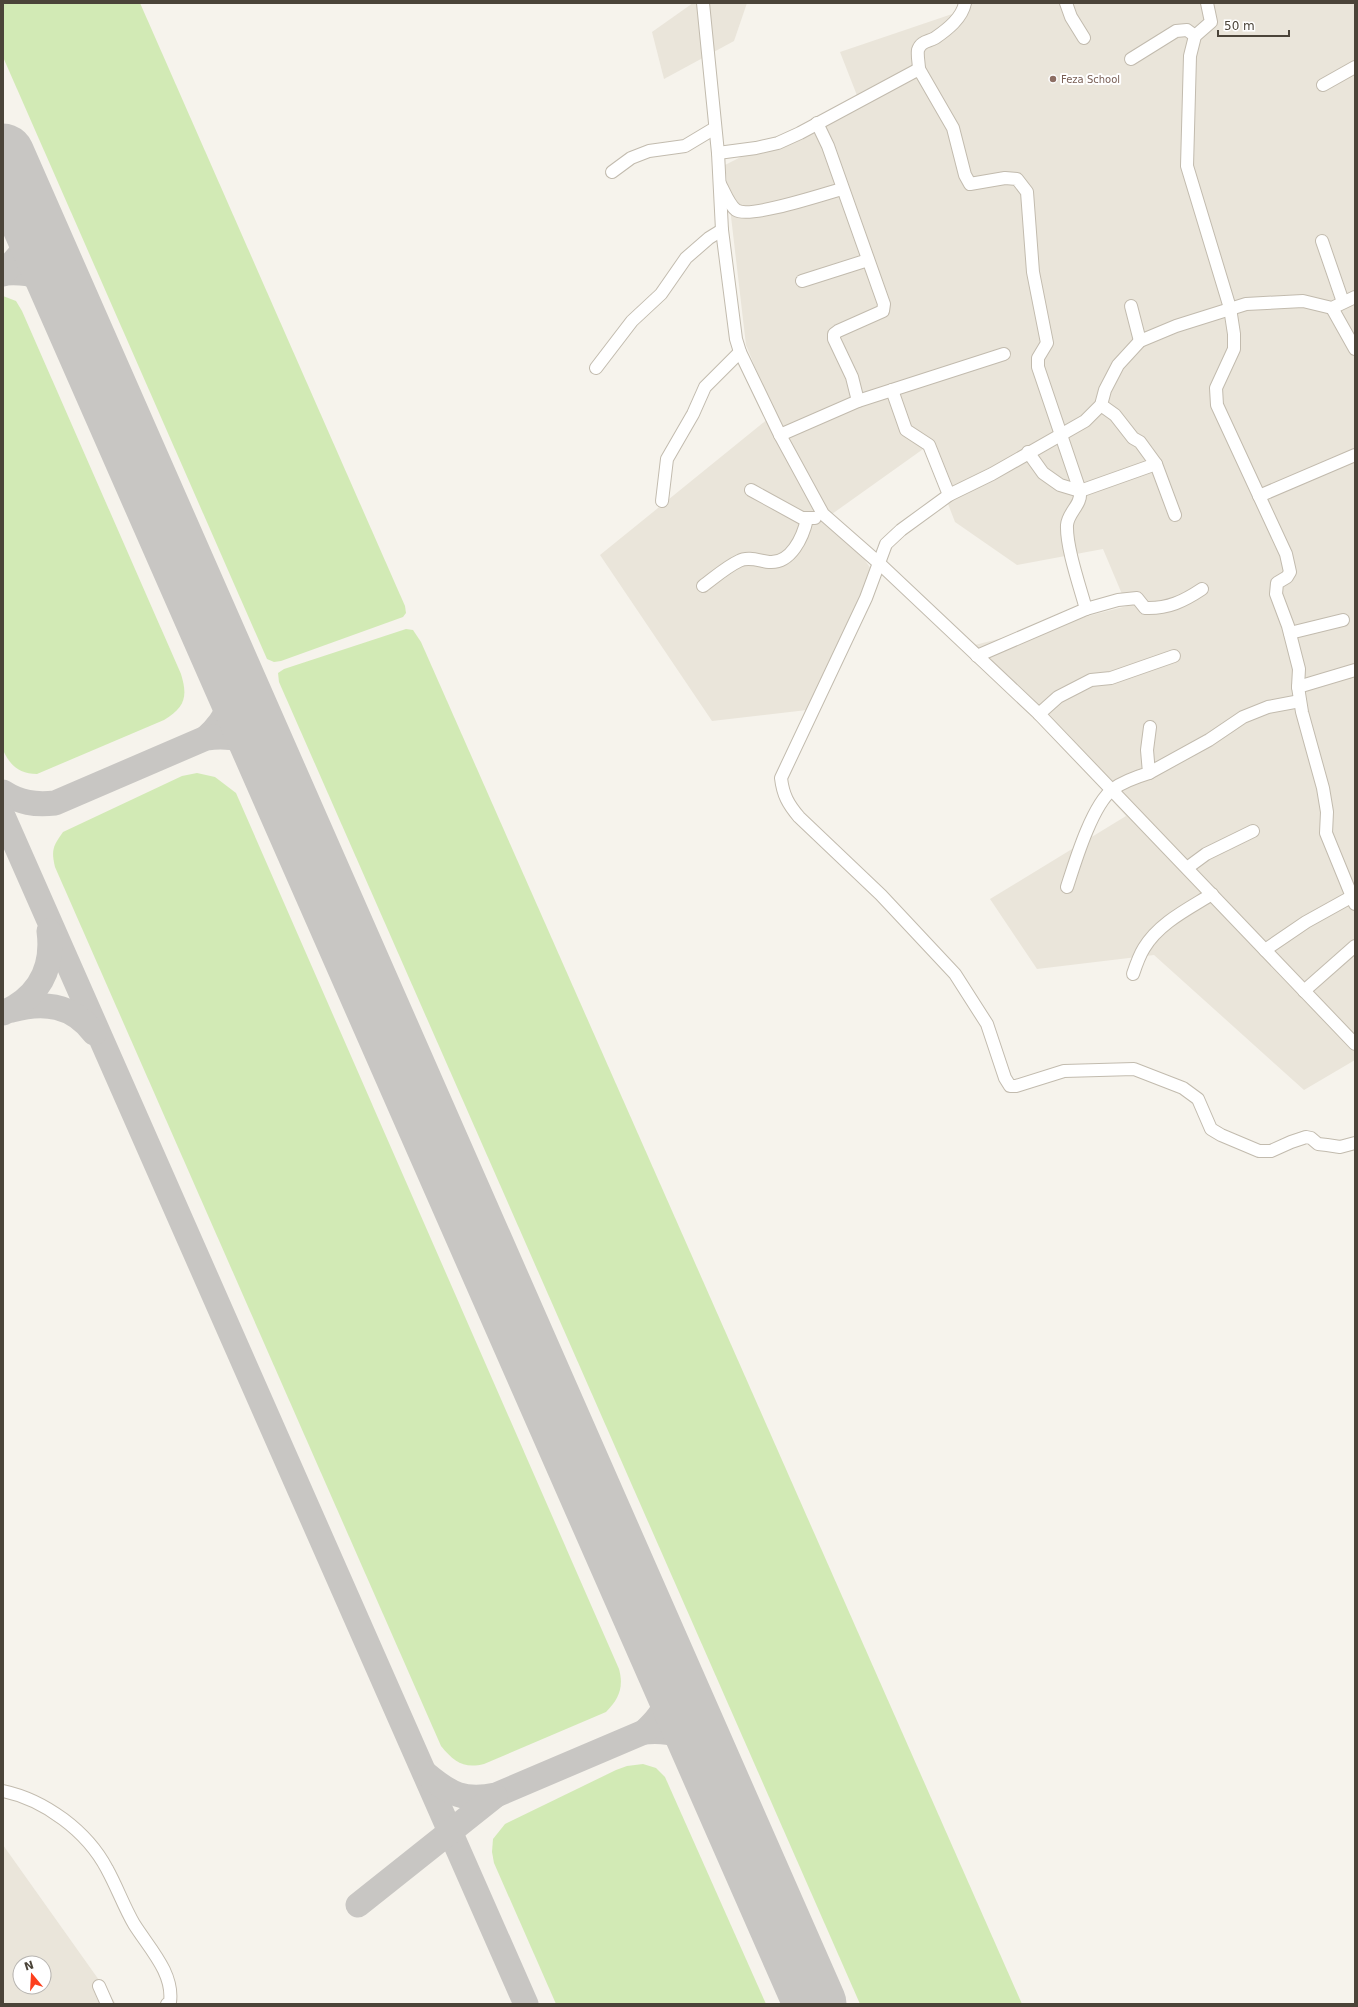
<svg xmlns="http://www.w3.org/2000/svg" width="1358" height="2007" font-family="'DejaVu Sans',sans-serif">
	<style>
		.residential { fill: #eae5da; fill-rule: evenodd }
		.green { fill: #d2eab5 }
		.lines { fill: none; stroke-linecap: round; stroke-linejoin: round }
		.taxiway { stroke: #c8c6c3; stroke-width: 25 }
		.runway { stroke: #c8c6c3; stroke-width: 63 }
		.minor-casing { stroke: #c2bbae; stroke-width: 14 }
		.minor { stroke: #fff; stroke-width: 12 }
		.education-dot { fill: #8d6e63; stroke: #fff; stroke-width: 1.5 }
		.labels { text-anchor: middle; stroke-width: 4; stroke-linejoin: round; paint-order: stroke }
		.education-label { font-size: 10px; fill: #785e54; stroke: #fff; text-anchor: start }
	</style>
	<rect width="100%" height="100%" fill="#f6f3ec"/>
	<g class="residential">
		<path d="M693 3H747L734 41 664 79 652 32Z"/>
		<path d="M962 3H1355V1060L1304 1090 1154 955 1037 969 990 899 1126 816 971 646 1127 606 1103 549 1017 565 955 522 926 447 832 514 879 580 807 710 712 721 600 555 774 414 746 345 725 165 858 98 840 52 961 11Z"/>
		<path d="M3 1845 116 2004H3ZM20 1963H44V1987H20Z"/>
	</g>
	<g class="green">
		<path d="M3 3H140L405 606 406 613 403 617 281 661 274 662 267 659 3 57Z"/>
		<path d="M3 296 16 301 22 311 181 674C188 697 185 707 164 720L37 774C20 774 10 766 3 750Z"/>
		<path d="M406 629 413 630 421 642 1022 2004H860L279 682 278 673 284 669Z"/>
		<path d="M197 773 215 777 236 793 619 1669C624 1687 619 1699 606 1712L484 1764C464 1769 454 1762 441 1746L55 867C51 850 53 846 63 832L182 776Z"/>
		<path d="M643 1764 656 1768 665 1777 766 2004H556L494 1863 492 1852 493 1839 505 1824 616 1770 627 1766Z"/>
	</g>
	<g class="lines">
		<g class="taxiway">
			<path d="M5 273C34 271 46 278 66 298"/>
			<path d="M3 274 20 254 26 239V207"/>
			<path d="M206 738C231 715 234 699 227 666"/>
			<path d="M3 792C20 803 35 805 55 803L206 738C235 734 249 740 269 762"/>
			<path d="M3 816 526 2004"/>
			<path d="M12 1010C44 1001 73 1005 94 1033"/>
			<path d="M3 1013C39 997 54 969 49 931"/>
			<path d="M644 1732C673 1730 685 1734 705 1755"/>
			<path d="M425 1773C450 1794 464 1802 496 1795L644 1732C672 1707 673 1691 662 1657"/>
			<path d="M358 1905 495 1796"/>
		</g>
		<path class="runway" d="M3 155 815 2004"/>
		<defs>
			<g id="minor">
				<path d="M703 3 718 153 722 230 736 339 740 352 780 435 823 514 880 564 1039 714 1355 1044"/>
				<path d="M1066 3 1071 17 1084 38"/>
				<path d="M1207 3 1211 22 1195 36 1190 56 1187 166 1230 308 1234 334V349L1216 388 1217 405 1286 554 1290 572 1287 577 1277 583 1276 594 1288 626 1299 669 1298 687 1302 712 1323 788 1327 812 1326 833 1355 904"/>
				<path d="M1131 59 1176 31 1187 30 1195 36"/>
				<path d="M919 69C919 64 917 55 918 50 921 41 928 42 935 38 948 29 962 18 965 3"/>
				<path d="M1323 85 1355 67"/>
				<path d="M817 123 828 146 884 304 883 311 838 331 834 334V339L852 377 858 401"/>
				<path d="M718 153 756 148 778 143 800 133 919 69 953 128 965 175 970 184 1005 178 1017 179 1027 192 1033 272 1047 343 1038 358V367L1080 491C1082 505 1068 512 1067 525 1066 547 1080 587 1086 609L977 656"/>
				<path d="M612 172 631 158 649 151 685 146 715 128"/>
				<path d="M720 184C724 191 729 205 736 210 749 219 824 194 842 189"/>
				<path d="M1322 241 1343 302"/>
				<path d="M802 281 868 260"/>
				<path d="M1355 297 1332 308 1303 301 1246 304 1176 326 1140 341 1118 365 1105 390 1101 405 1085 421 992 474 949 495 901 530 886 544 866 598 781 778C783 795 788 804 799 817L881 895 955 974 987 1024 1005 1078 1010 1086H1016L1064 1071 1134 1069 1183 1088 1198 1099 1211 1129 1221 1135 1259 1151H1271L1291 1142 1306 1137 1311 1138 1318 1144 1327 1145 1340 1147 1355 1143"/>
				<path d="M1131 306 1140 341"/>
				<path d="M1332 308 1355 349"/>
				<path d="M596 368 632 321 661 294 686 258 709 238 722 230"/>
				<path d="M892 390 906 430 929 445 949 495"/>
				<path d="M1101 405 1115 415 1133 438 1140 442 1156 464 1175 515"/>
				<path d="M780 435 858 401 1004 354"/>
				<path d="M1028 452 1043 473 1060 485 1080 491 1156 464"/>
				<path d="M751 490 802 518H815"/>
				<path d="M1259 496 1355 455"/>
				<path d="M662 501 667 459 693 414 705 387 740 352"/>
				<path d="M703 586C714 578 726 567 739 561 748 556 760 561 769 562 791 564 803 537 807 519"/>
				<path d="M1086 609 1118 600 1137 598 1145 608C1168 609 1184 601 1202 589"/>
				<path d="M1290 633 1343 620"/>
				<path d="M1298 687 1355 670"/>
				<path d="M1039 714 1058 697 1091 680 1111 678 1174 656"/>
				<path d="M1149 773 1209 740 1243 717 1268 707 1300 701"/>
				<path d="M1187 868 1206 854 1253 831"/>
				<path d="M1067 887C1075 862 1092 805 1113 789 1124 781 1136 777 1149 773L1147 750 1150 727"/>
				<path d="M1265 950 1306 922 1351 897"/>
				<path d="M1133 974C1136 965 1139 956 1144 948 1159 923 1188 909 1212 894"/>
				<path d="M1304 991 1355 946"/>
				<path d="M3 1791C45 1800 87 1831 107 1869 117 1887 124 1907 134 1924 149 1948 174 1973 170 2002L167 2004"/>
				<path d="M99 1986 107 2004"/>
			</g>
		</defs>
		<use href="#minor" class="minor-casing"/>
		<use href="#minor" class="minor"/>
	</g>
	<circle class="education-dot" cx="1053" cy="79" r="4"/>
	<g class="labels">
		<g class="education-label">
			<text x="1061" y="83">Feza School</text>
		</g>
	</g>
	<rect width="1358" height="2007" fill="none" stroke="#4b4439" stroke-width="8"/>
	<g transform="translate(32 1975) rotate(342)"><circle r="19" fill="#ffffff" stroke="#b7b4b0"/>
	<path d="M0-3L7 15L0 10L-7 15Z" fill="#fc3f1d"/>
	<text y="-6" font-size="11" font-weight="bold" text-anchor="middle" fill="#4b4439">N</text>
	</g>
	<path d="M1218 30v6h71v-6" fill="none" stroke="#4b4439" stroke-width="2"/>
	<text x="1224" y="30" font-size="12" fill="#4b4439" stroke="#ffffff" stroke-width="3" paint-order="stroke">50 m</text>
</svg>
